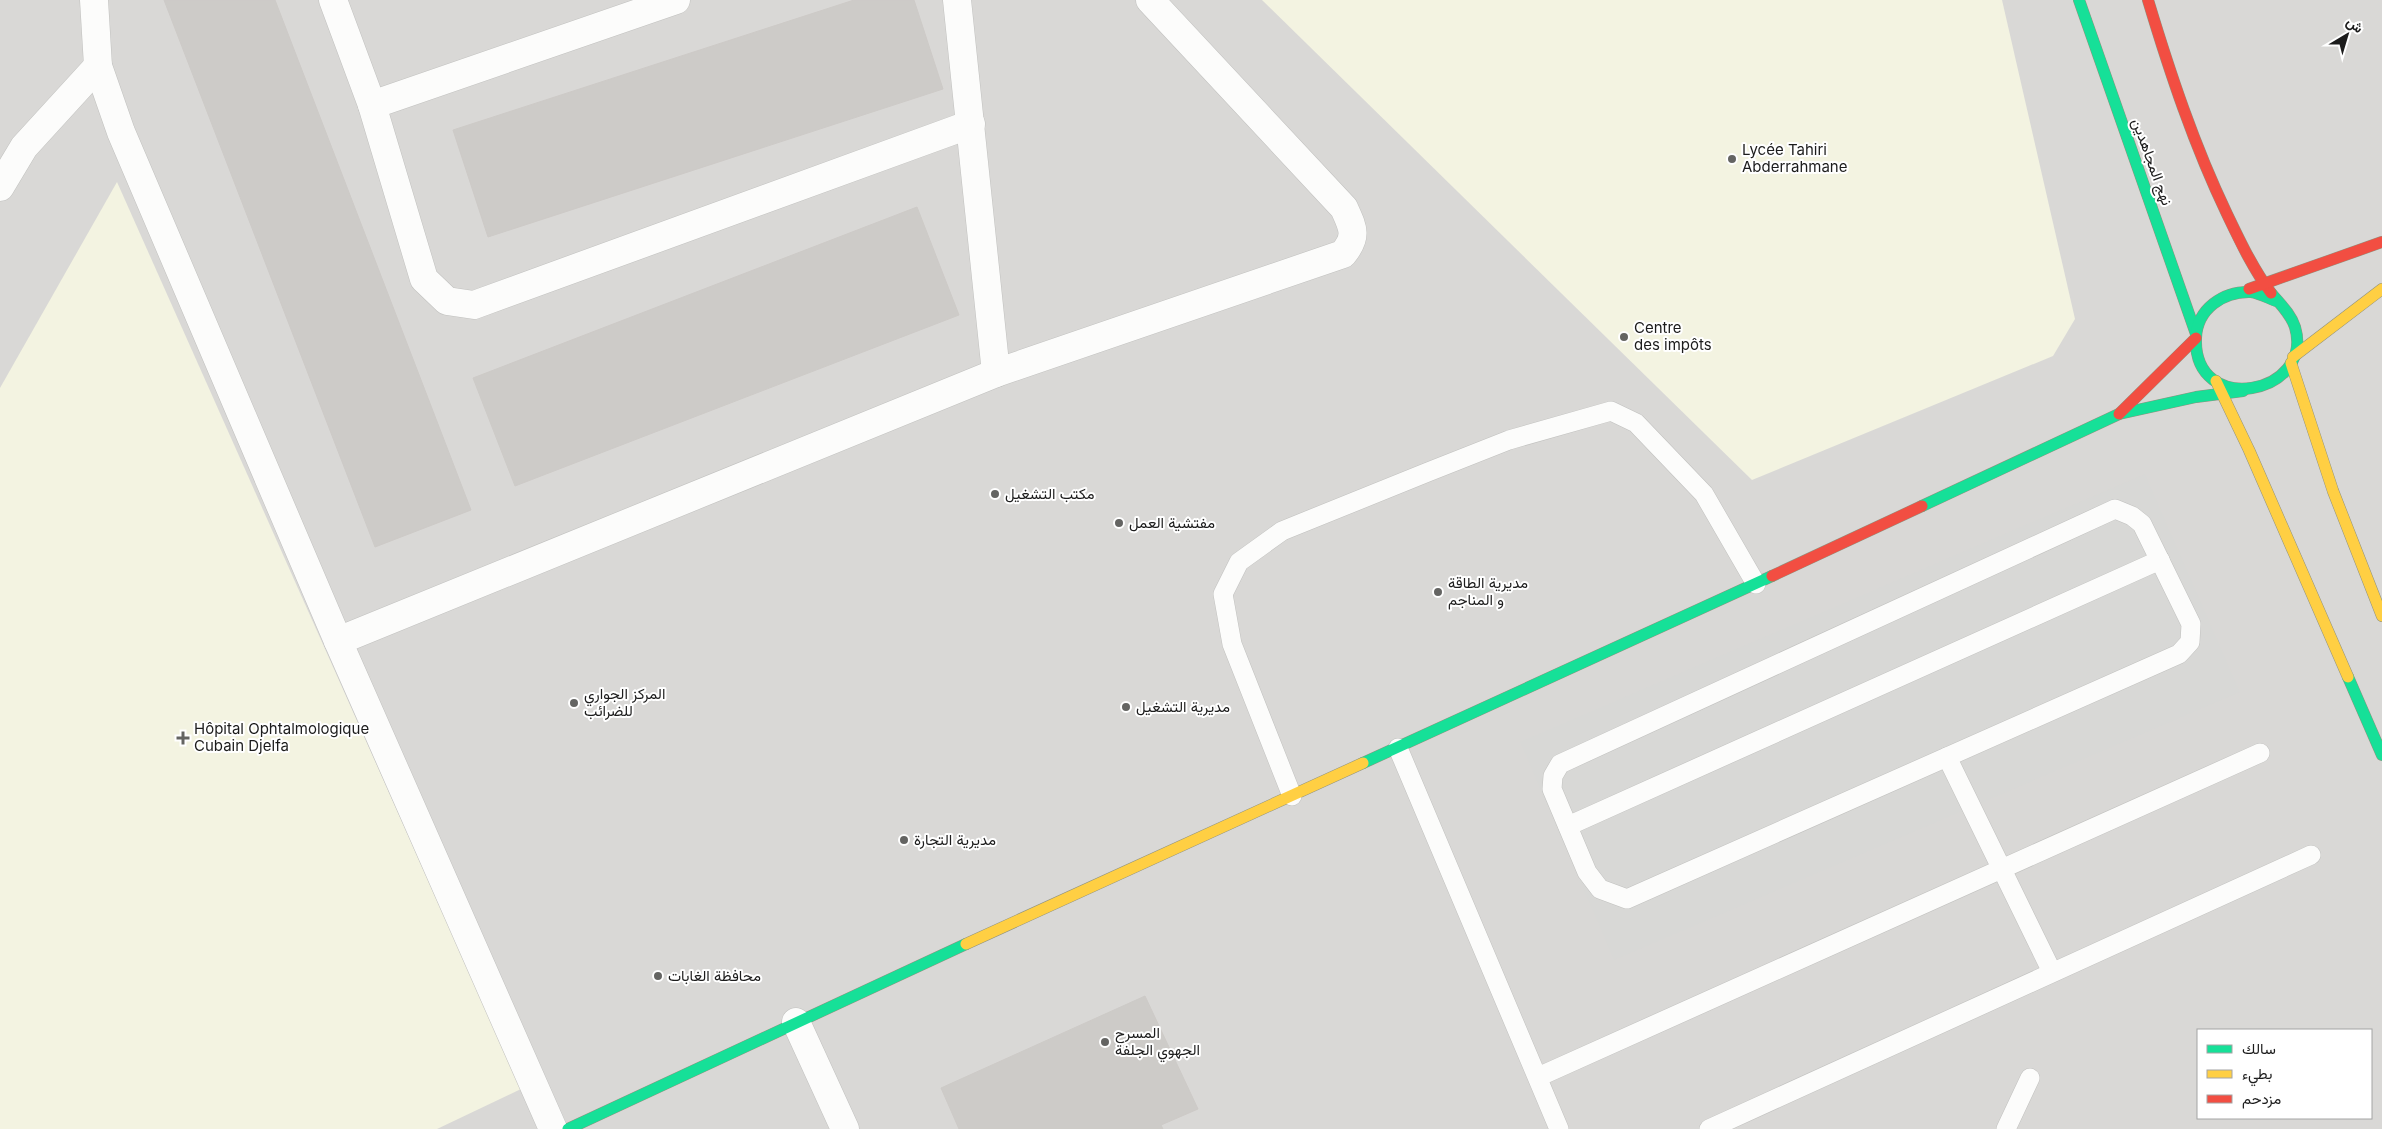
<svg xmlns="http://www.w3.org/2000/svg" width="2382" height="1129" font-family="Inter,Vazirmatn,sans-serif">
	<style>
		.residential { fill: #d9d8d6; fill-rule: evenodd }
		.education { fill: #f3f3e1 }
		.religious { fill: #d8d8d6 }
		.building { fill: #cdcbc8; stroke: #cdcac7 }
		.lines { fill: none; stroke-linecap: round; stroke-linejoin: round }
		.lane-casing { stroke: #c1c1bf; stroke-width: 20 }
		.street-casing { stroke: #c1c1bf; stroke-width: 29 }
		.fast-casing { stroke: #90927f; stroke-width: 12 }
		.slow-casing { stroke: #90927f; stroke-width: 12 }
		.jam-casing { stroke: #90927f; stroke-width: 12 }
		.lane { stroke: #fcfcfb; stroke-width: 19 }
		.street { stroke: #fcfcfb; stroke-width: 28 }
		.fast { stroke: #16e098; stroke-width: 11 }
		.slow { stroke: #ffcf43; stroke-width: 11 }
		.jam { stroke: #f24e42; stroke-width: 11 }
		.poi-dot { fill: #646462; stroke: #fff; stroke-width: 2 }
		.labels { text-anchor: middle; stroke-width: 4; stroke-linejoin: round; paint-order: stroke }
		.poi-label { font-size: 15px; fill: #1c1c1c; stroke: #fff; text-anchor: start }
		.street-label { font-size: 15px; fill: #1c1c1c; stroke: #fff }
	</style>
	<rect width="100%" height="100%" fill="#eae9e5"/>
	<path class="residential" d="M0 0H2382V1129H0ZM2198 1030H2371V1118H2198Z"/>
	<g class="education">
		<path d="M1262 0H2002L2075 319 2053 356 1752 480Z"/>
		<path d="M117 182 521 1089 437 1129H0V388Z"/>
	</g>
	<path class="religious" d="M2145 474 2240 692 1614 960 1520 742Z"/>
	<g class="building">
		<path d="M164 0H275L471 510 375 547Z"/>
		<path d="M854 0H914L943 89 488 237 453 130Z"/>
		<path d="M917 207 959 315 515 486 473 378Z"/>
		<path d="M1145 996 1198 1109 1161 1125 1163 1129H959L941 1088Z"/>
	</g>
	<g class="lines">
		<defs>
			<g id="lane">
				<path d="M2115 509 2132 516 2142 524 2191 624 2190 642 2179 654 1627 899 1600 889 1587 872 1552 789 1553 776 1560 764Z"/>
				<path d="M1398 748 1559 1129"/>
				<path d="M1947 757 2052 972"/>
				<path d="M1292 796 1232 644 1223 594 1239 562 1282 531 1428 472 1509 440 1611 411 1636 423 1704 494 1756 584"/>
				<path d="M1568 826 2160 560"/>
				<path d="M1538 1077 2260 753"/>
				<path d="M1709 1129 2311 855"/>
				<path d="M2006 1129 2030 1078"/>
			</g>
			<g id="street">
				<path d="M94 0 98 66 121 132 338 641 553 1129"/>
				<path d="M333 0 372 105 424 279 447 301 474 305 971 124"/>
				<path d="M957 0 996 373"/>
				<path d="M372 105 676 0"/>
				<path d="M0 187 24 147 98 66"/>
				<path d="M338 641 996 373 1343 254C1358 236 1353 228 1344 208L1150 0"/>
				<path d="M796 1022 845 1129"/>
			</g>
			<g id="fast">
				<path d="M2079 0 2196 334"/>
				<path d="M2271 293C2280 304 2291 314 2295 327 2315 395 2193 418 2196 338 2197 309 2223 291 2251 292 2259 293 2268 298 2276 301"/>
				<path d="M1922 506 2119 414 2196 397 2243 391"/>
				<path d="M2348 677 2382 755"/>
				<path d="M1363 763 1772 576"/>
				<path d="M568 1129 966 944"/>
			</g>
			<g id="slow">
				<path d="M2293 357 2382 289"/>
				<path d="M2291 363 2333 491 2382 616"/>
				<path d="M2216 381 2249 450 2348 677"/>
				<path d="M966 944 1363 763"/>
			</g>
			<g id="jam">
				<path d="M2148 0C2170 73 2194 145 2227 214 2240 241 2253 269 2271 293"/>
				<path d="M2249 289 2382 242"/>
				<path d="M2119 414 2196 338"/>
				<path d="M1772 576 1922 506"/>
			</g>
		</defs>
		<use href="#lane" class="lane-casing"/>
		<use href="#street" class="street-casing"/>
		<use href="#fast" class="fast-casing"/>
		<use href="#slow" class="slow-casing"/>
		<use href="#jam" class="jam-casing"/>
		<use href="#lane" class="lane"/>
		<use href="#street" class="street"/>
		<use href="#fast" class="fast"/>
		<use href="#slow" class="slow"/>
		<use href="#jam" class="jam"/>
	</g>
	<g class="poi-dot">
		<circle cx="1732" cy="159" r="5"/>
		<circle cx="1624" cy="337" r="5"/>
		<circle cx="995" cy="494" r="5"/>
		<circle cx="1119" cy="523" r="5"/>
		<circle cx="1438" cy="592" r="5"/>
		<circle cx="574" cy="703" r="5"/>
		<circle cx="1126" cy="707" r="5"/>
		<path d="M180.5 730.5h5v5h5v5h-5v5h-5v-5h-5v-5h5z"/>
		<circle cx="904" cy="840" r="5"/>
		<circle cx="658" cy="976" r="5"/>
		<circle cx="1105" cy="1042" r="5"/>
	</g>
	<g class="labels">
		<g class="poi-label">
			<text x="1742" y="155">Lycée Tahiri<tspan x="1742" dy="17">Abderrahmane</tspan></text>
			<text x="1634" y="333">Centre<tspan x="1634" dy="17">des impôts</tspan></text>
			<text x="1005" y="499">مكتب التشغيل</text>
			<text x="1129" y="528">مفتشية العمل</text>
			<text x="1448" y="588">مديرية الطاقة<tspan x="1448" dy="17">و المناجم</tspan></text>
			<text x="584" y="699">المركز الجواري<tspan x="584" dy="17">للضرائب</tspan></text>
			<text x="1136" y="712">مديرية التشغيل</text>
			<text x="194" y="734">Hôpital Ophtalmologique<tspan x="194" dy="17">Cubain Djelfa</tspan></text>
			<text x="914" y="845">مديرية التجارة</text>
			<text x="668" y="981">محافظة الغابات</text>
			<text x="1115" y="1038">المسرح<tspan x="1115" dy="17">الجهوي الجلفة</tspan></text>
		</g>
		<g class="street-label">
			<text transform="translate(2152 162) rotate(70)" y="5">نهج المجاهدين</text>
		</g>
	</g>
	<rect x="2197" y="1029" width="175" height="90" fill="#ffffff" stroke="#a4a4a4"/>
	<rect x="2207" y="1045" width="25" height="8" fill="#16e098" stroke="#a4a4a4"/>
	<text x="2242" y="1054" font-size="15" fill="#1c1c1c">سالك</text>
	<rect x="2207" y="1070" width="25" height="8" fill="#ffcf43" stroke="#a4a4a4"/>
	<text x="2242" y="1079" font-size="15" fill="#1c1c1c">بطيء</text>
	<rect x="2207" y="1095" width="25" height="8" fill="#f24e42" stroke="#a4a4a4"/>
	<text x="2242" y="1104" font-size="15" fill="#1c1c1c">مزدحم</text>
	<g transform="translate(2347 35) rotate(38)" stroke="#ffffff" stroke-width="4" paint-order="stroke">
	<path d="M0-4L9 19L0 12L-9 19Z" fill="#1c1c1c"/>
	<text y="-8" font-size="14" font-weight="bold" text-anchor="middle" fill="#1c1c1c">ش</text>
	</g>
</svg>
